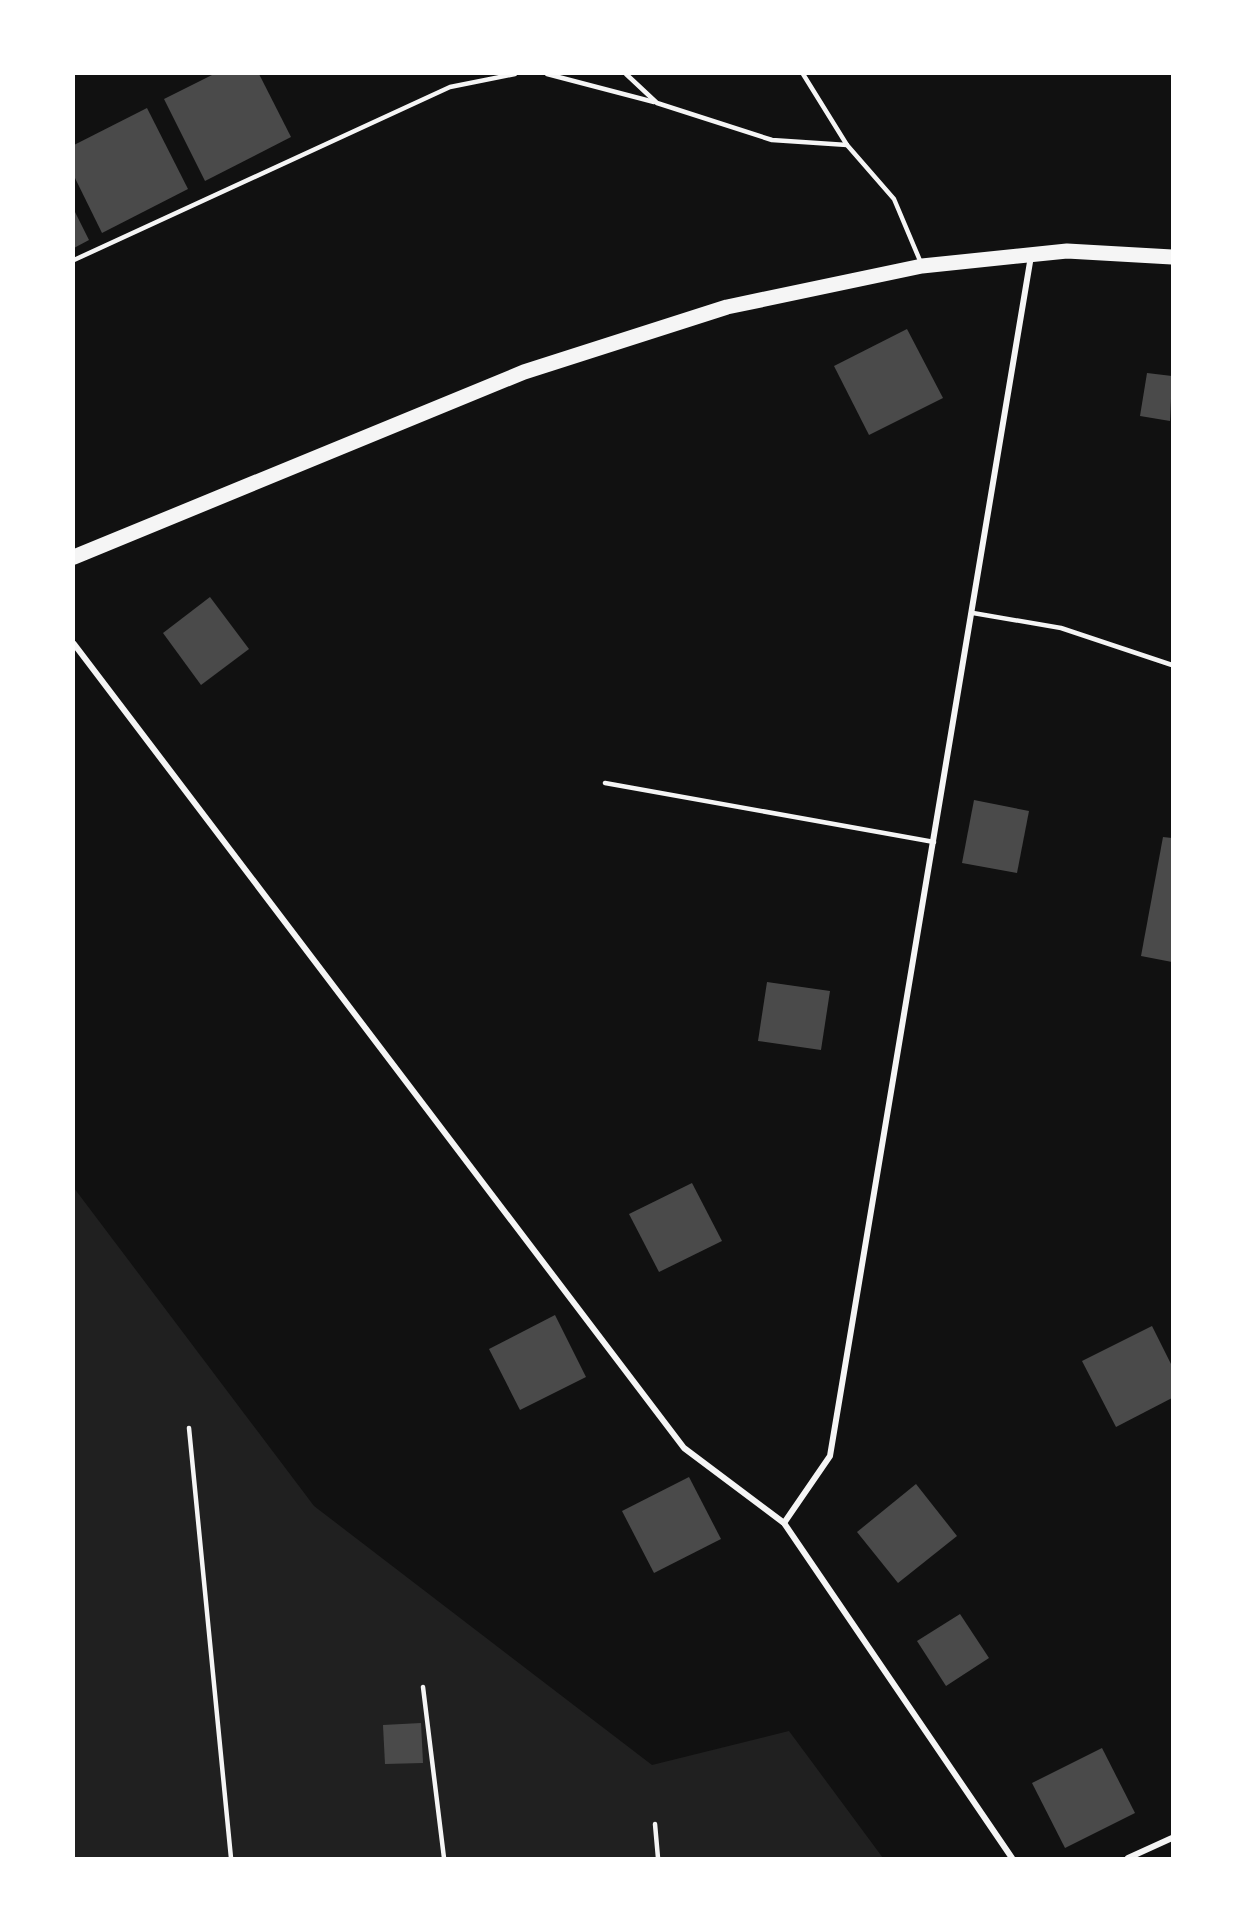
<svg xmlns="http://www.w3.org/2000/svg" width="1246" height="1932" font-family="Manrope,sans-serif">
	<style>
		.green { fill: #202020 }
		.building { fill: #4a4a4a }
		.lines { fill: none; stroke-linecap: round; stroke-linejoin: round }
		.service { stroke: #f5f5f5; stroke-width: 4.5 }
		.minor { stroke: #f5f5f5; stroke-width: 6 }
		.primary { stroke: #f5f5f5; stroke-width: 15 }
	</style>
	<rect width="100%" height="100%" fill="#111"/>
	<path class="green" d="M74 1188 314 1506 652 1765 789 1731 883 1858H74Z"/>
	<g class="building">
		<path d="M214 74H259L291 137 205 181 164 99Z"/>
		<path d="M147 108 188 189 102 233 74 176V145Z"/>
		<path d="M74 210 89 240 74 248Z"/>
		<path d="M907 329 943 398 869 435 834 366Z"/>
		<path d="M1147 373 1172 376 1170 421 1140 416Z"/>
		<path d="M210 597 249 649 201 685 163 633Z"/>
		<path d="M974 800 1029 811 1017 873 962 863Z"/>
		<path d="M1163 837 1172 838V962L1141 956Z"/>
		<path d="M767 982 830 991 821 1050 758 1041Z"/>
		<path d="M692 1183 722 1241 659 1272 629 1214Z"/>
		<path d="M555 1315 586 1377 520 1410 489 1349Z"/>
		<path d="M1152 1326 1172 1366V1398L1116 1427 1082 1361Z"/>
		<path d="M689 1477 721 1539 654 1573 622 1511Z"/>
		<path d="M916 1484 957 1536 898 1583 857 1532Z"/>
		<path d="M960 1614 989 1658 946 1686 917 1641Z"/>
		<path d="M421 1723 423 1763 385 1764 383 1725Z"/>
		<path d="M1102 1748 1135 1813 1065 1848 1032 1783Z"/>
	</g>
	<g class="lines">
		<g class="service">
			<path d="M547 74 654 102"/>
			<path d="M626 74 657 103 772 140 847 145"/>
			<path d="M803 74 847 145 894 199 921 263"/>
			<path d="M74 260 450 87 515 74"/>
			<path d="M973 613 1061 628 1172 665"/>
			<path d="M605 783 934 842"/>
			<path d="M189 1428 231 1858"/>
			<path d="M423 1687 444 1858"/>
			<path d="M655 1824 658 1858"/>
		</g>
		<g class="minor">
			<path d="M74 644 684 1448 784 1523 1012 1858"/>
			<path d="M784 1523 830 1456 1031 256"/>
			<path d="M1128 1858 1172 1838"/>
		</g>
		<path class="primary" d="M74 557 524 372 727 307 922 266 1067 251 1172 257"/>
	</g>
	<rect width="1246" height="1932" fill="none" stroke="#ffffff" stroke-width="150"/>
</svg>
